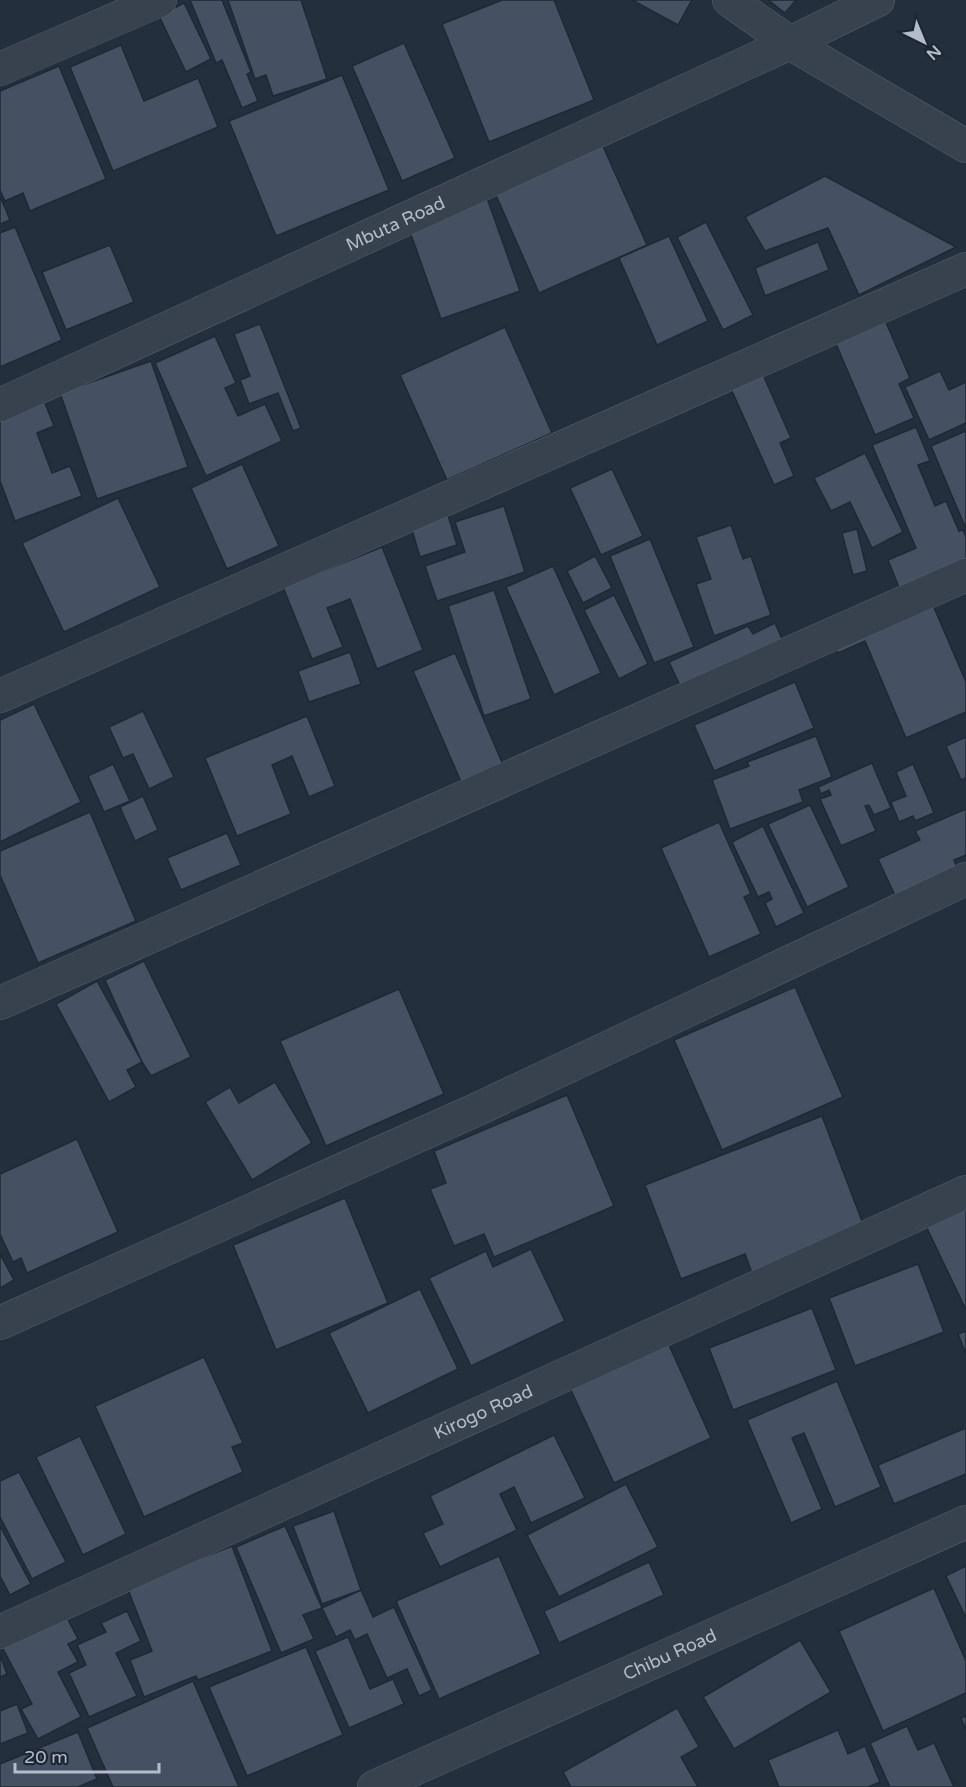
<svg xmlns="http://www.w3.org/2000/svg" width="966" height="1787" font-family="'Varela Round',sans-serif">
	<style>
		.building { fill: #455162; stroke: #1f2835; stroke-width: 1.5 }
		.lines { fill: none; stroke-linecap: round; stroke-linejoin: round }
		.minor-casing { stroke: #565f6c; stroke-width: 34 }
		.minor { stroke: #38414e; stroke-width: 33 }
		.labels { text-anchor: middle; stroke-width: 4.5; stroke-linejoin: round; paint-order: stroke }
		.street-label { font-size: 18px; fill: #b4bcc9; stroke: #1d2633 }
	</style>
	<rect width="100%" height="100%" fill="#242f3e"/>
	<g class="building">
		<path d="M190 0H222L251 72 247 74 258 101 242 108 222 60 216 63Z"/>
		<path d="M228 0H301L327 79 273 96 266 75 255 79Z"/>
		<path d="M502 0H554L594 100 489 142 442 24Z"/>
		<path d="M632 0H692L678 25Z"/>
		<path d="M768 0H796L785 13Z"/>
		<path d="M184 3 211 59 186 72 159 16Z"/>
		<path d="M404 43 455 158 402 181 352 66Z"/>
		<path d="M121 45 144 101 198 78 218 127 113 171 70 67Z"/>
		<path d="M59 66 106 179 30 211 23 193 5 201 0 190V91Z"/>
		<path d="M342 75 389 190 276 236 229 121Z"/>
		<path d="M602 144 647 245 539 293 495 193Z"/>
		<path d="M825 176 956 247 859 295 828 228 765 251 745 217Z"/>
		<path d="M0 196 10 220 0 224Z"/>
		<path d="M487 198 520 291 441 319 408 226Z"/>
		<path d="M706 222 753 315 723 330 677 237Z"/>
		<path d="M15 227 62 340 0 367V233Z"/>
		<path d="M669 236 708 321 657 345 619 258Z"/>
		<path d="M818 242 829 270 765 296 755 268Z"/>
		<path d="M110 245 134 302 66 330 42 272Z"/>
		<path d="M881 311 910 378 899 384 914 418 875 435 831 332Z"/>
		<path d="M260 324 301 428 293 431 278 393 249 404 240 380 250 376 234 334Z"/>
		<path d="M505 327 552 433 447 480 400 375Z"/>
		<path d="M215 336 236 383 225 388 238 416 265 404 282 441 206 476 155 363Z"/>
		<path d="M151 361 188 467 97 499 60 393Z"/>
		<path d="M760 368 791 438 780 443 794 476 774 485 728 382Z"/>
		<path d="M940 371 949 390 966 382V423L929 440 905 387Z"/>
		<path d="M43 398 54 426 37 433 52 473 70 466 82 496 15 521 0 481V415Z"/>
		<path d="M916 427 930 461 918 465 935 506 946 501 959 531 963 530 966 537V561L900 590 888 560 916 548 872 445Z"/>
		<path d="M966 431V529L931 446Z"/>
		<path d="M865 453 903 532 872 548 850 502 831 511 814 478Z"/>
		<path d="M242 464 279 546 227 569 191 488Z"/>
		<path d="M612 469 643 536 601 555 570 488Z"/>
		<path d="M118 498 160 587 64 632 22 543Z"/>
		<path d="M504 506 525 572 437 601 425 566 465 552 455 522Z"/>
		<path d="M447 512 457 545 420 557 410 523Z"/>
		<path d="M731 525 743 559 751 556 771 615 714 636 696 584 711 579 696 537Z"/>
		<path d="M857 529 867 571 853 575 842 533Z"/>
		<path d="M650 539 694 647 654 663 610 556Z"/>
		<path d="M382 547 423 650 377 669 350 599 327 608 343 647 312 659 283 587Z"/>
		<path d="M595 556 612 588 583 603 567 571Z"/>
		<path d="M553 566 601 673 554 695 506 587Z"/>
		<path d="M494 590 531 699 484 716 448 606Z"/>
		<path d="M614 595 648 664 619 679 584 610Z"/>
		<path d="M932 603 966 682V712L906 738 865 641 838 653 834 645Z"/>
		<path d="M775 623 785 646 683 692 669 662 748 626 753 634Z"/>
		<path d="M350 652 361 684 309 702 298 671Z"/>
		<path d="M455 653 504 767 462 784 413 671Z"/>
		<path d="M795 682 814 728 714 771 694 725Z"/>
		<path d="M34 704 81 802 0 842V720Z"/>
		<path d="M143 711 174 777 149 789 133 754 123 758 109 727Z"/>
		<path d="M307 716 335 786 309 797 292 756 272 765 291 814 237 836 205 758Z"/>
		<path d="M816 736 832 777 799 790 803 802 730 829 712 780 749 766 747 762Z"/>
		<path d="M966 737V778L961 780 946 746Z"/>
		<path d="M872 763 891 808 874 815 869 805 865 806 876 831 841 846 820 799 831 795 829 790 821 794 818 787Z"/>
		<path d="M113 764 130 801 104 812 88 776Z"/>
		<path d="M913 764 934 813 915 821 913 816 899 822 891 802 906 796 896 772Z"/>
		<path d="M143 796 158 830 135 841 120 807Z"/>
		<path d="M810 805 849 887 807 907 768 824Z"/>
		<path d="M966 809V855L954 860 960 877 899 904 878 859 920 840 915 831Z"/>
		<path d="M90 812 136 921 38 963 0 875V851Z"/>
		<path d="M719 822 751 894 744 897 761 934 709 957 661 848Z"/>
		<path d="M763 826 804 913 776 927 765 903 772 899 769 892 758 897 732 842Z"/>
		<path d="M227 833 241 865 181 890 167 858Z"/>
		<path d="M144 961 191 1057 151 1076 142 1062 105 980Z"/>
		<path d="M97 981 142 1062 127 1070 136 1087 109 1102 56 1004Z"/>
		<path d="M795 987 843 1097 722 1150 674 1040Z"/>
		<path d="M399 989 444 1094 326 1146 280 1041Z"/>
		<path d="M275 1082 312 1143 252 1180 205 1102 230 1087 239 1103Z"/>
		<path d="M567 1095 614 1206 494 1257 484 1234 454 1246 430 1189 446 1183 434 1151Z"/>
		<path d="M822 1116 865 1229 752 1273 745 1254 681 1279 645 1185Z"/>
		<path d="M77 1139 118 1232 27 1273 21 1258 13 1262 0 1234V1174Z"/>
		<path d="M345 1198 388 1303 276 1350 233 1245Z"/>
		<path d="M966 1204V1310L925 1224Z"/>
		<path d="M531 1249 565 1321 471 1366 429 1278 486 1251 493 1267Z"/>
		<path d="M0 1254 14 1280 0 1288Z"/>
		<path d="M918 1264 944 1332 855 1366 829 1298Z"/>
		<path d="M420 1289 458 1369 368 1413 329 1333Z"/>
		<path d="M812 1308 836 1370 733 1410 709 1348Z"/>
		<path d="M966 1331V1354L958 1334Z"/>
		<path d="M668 1343 711 1438 614 1483 570 1388Z"/>
		<path d="M204 1357 243 1443 232 1447 243 1472 144 1517 95 1406Z"/>
		<path d="M837 1381 881 1487 835 1507 804 1433 792 1438 822 1509 791 1523 747 1420Z"/>
		<path d="M966 1428V1474L894 1504 878 1465Z"/>
		<path d="M554 1435 585 1498 531 1523 514 1487 500 1494 517 1530 440 1567 423 1533 443 1524 430 1496Z"/>
		<path d="M80 1436 126 1534 83 1555 36 1457Z"/>
		<path d="M19 1472 66 1562 32 1579 0 1517V1481Z"/>
		<path d="M626 1484 658 1547 559 1597 527 1535Z"/>
		<path d="M334 1511 361 1590 322 1604 293 1526Z"/>
		<path d="M0 1526 31 1584 10 1595 0 1576Z"/>
		<path d="M285 1526 322 1608 303 1615 314 1639 281 1653 236 1547Z"/>
		<path d="M232 1546 272 1651 198 1680 196 1676 144 1697 130 1660 152 1651 127 1587Z"/>
		<path d="M499 1556 541 1654 439 1699 396 1601Z"/>
		<path d="M649 1562 664 1595 559 1643 544 1611Z"/>
		<path d="M966 1566V1618L946 1576Z"/>
		<path d="M934 1588 966 1661V1693L883 1731 839 1631Z"/>
		<path d="M361 1590 373 1617 394 1607 432 1690 419 1696 407 1669 387 1678 367 1634 355 1640 350 1630 336 1637 322 1608Z"/>
		<path d="M63 1610 78 1639 68 1644 78 1662 58 1672 81 1717 38 1739 21 1709 32 1704 0 1643Z"/>
		<path d="M127 1611 141 1641 116 1653 137 1696 89 1717 69 1673 86 1665 77 1645 106 1632 101 1623Z"/>
		<path d="M348 1637 370 1689 393 1679 404 1704 349 1728 315 1651Z"/>
		<path d="M800 1640 831 1692 734 1749 703 1697Z"/>
		<path d="M306 1647 343 1735 247 1776 209 1687Z"/>
		<path d="M0 1655 7 1674 0 1677Z"/>
		<path d="M193 1681 239 1787H113L87 1728Z"/>
		<path d="M17 1704 28 1733 0 1744V1711Z"/>
		<path d="M677 1708 699 1747 681 1757 698 1787H571L563 1772Z"/>
		<path d="M966 1716V1730L961 1718Z"/>
		<path d="M907 1726 918 1750 934 1743 954 1787H890L870 1743Z"/>
		<path d="M838 1730 848 1754 865 1746 880 1782 868 1787H779L768 1760Z"/>
		<path d="M78 1732 97 1779 78 1787H0V1764Z"/>
	</g>
	<g class="lines">
		<defs>
			<g id="minor">
				<path d="M729 0 790 43 966 146"/>
				<path d="M0 69 160 0"/>
				<path id="s1" d="M0 405 790 43 878 0"/>
				<path d="M0 696 966 269"/>
				<path d="M0 1003 966 575"/>
				<path d="M0 1323 480 1108 966 879"/>
				<path id="s2" d="M0 1632 966 1192"/>
				<path id="s3" d="M374 1787 966 1522"/>
			</g>
		</defs>
		<use href="#minor" class="minor-casing"/>
		<use href="#minor" class="minor"/>
	</g>
	<g class="labels">
		<g class="street-label">
			<text dy="6" stroke="none"><textPath href="#s1" startOffset="435">Mbuta Road</textPath></text>
			<text dy="6" stroke="none"><textPath href="#s2" startOffset="531">Kirogo Road</textPath></text>
			<text dy="6" stroke="none"><textPath href="#s3" startOffset="324">Chibu Road</textPath></text>
		</g>
	</g>
	<g transform="translate(924 42) rotate(137)" stroke="#1d2633" stroke-width="4.5" paint-order="stroke">
	<path d="M0-4.5L10 22L0 15L-10 22Z" fill="#b4bcc9"/>
	<text y="-9" font-size="16" font-weight="bold" text-anchor="middle" fill="#b4bcc9">N</text>
	</g>
	<path d="M15 1763v9h144v-9" fill="none" stroke="#b4bcc9" stroke-width="3"/>
	<text x="24" y="1763" font-size="18" fill="#b4bcc9" stroke="#1d2633" stroke-width="4.5" paint-order="stroke">20 m</text>
</svg>
